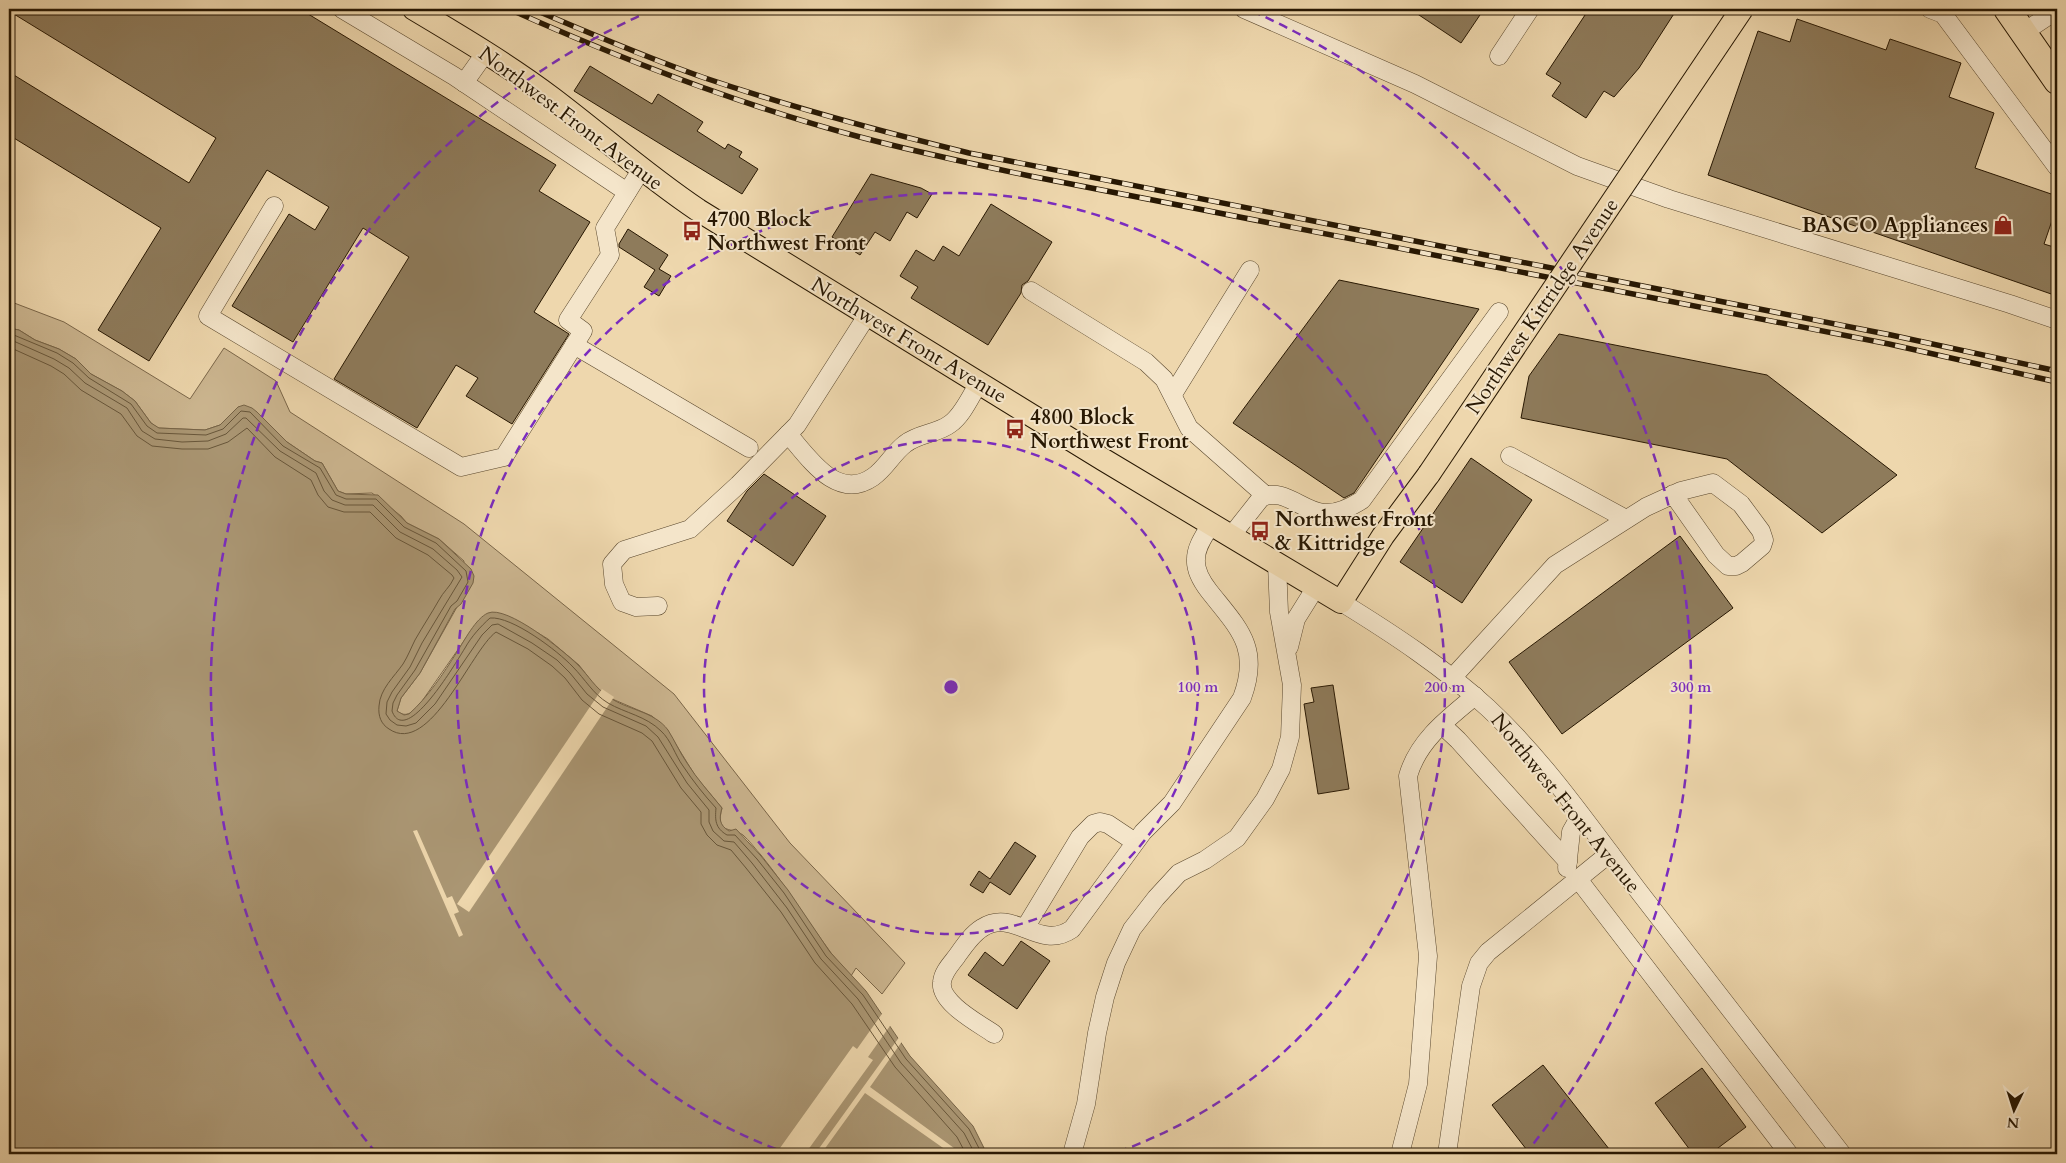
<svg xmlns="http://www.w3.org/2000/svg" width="2066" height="1163" font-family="Cardo,serif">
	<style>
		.green { fill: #ccb690; stroke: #7a6649 }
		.water { fill: #aa9673; stroke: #766346 }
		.pier { fill: #eed7ad }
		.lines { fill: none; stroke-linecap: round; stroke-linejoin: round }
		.shore { stroke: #68563a; stroke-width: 1 }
		.building { fill: #8e7b5b; stroke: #271702 }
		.minor-casing { stroke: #59472d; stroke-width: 19 }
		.major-casing { stroke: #271702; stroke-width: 24 }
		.highway-casing { stroke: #271702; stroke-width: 28 }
		.minor { stroke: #f4e5ca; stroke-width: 18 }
		.major { stroke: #eed7ad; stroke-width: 22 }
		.highway { stroke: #eed7ad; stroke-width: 26 }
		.rail-casing { stroke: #271702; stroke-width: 5.5 }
		.rail { stroke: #f4e5ca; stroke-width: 4; stroke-dasharray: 11; stroke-linecap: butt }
		.major-bridge-casing { stroke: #271702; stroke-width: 24; stroke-linecap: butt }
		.major-bridge { stroke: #eed7ad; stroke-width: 22 }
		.ring { fill: none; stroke: #7b2cbf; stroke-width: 2.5; stroke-dasharray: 9 6 }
		.labels { text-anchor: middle; stroke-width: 4; stroke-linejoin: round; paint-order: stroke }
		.street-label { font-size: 21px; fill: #271702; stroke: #f4e5ca }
		.poi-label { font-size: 21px; font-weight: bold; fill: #271702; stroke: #f4e5ca; text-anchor: start }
		.centre { fill: #7b2cbf; stroke: #f4e5ca; stroke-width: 2.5 }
		.ring-label { font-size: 15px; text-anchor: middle; font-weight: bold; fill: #7b2cbf; stroke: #f4e5ca; stroke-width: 4; stroke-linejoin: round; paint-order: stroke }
	</style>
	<rect width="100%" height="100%" fill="#eed7ad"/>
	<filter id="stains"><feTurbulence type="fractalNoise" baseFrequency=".004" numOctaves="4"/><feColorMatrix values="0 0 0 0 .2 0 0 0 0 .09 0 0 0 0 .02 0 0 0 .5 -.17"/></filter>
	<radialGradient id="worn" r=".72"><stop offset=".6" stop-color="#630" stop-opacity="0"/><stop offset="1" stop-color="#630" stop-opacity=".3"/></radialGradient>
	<path class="green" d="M9 301 64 322 190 399 224 348 276 381 290 412 464 524 674 694 790 843 905 963 882 994 856 968 851 976 842 967C813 931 790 891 761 855 756 850 749 840 743 835 730 826 715 835 722 808L696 777 667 730 652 716 610 698 595 686 579 665 548 639 538 633 473 628 420 704C413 711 407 719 397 711L401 698 420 673 457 607 464 561 439 539 407 523 401 516 372 493 346 494 338 491 322 463 315 461 287 442 257 412 238 407 220 425 205 430 158 428 151 423 135 401 122 391 91 374 76 359 59 349 35 340 19 330 9 328Z"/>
	<path class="water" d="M9 328 19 330 35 340 59 349 76 359 91 374 122 391 135 401 151 423 159 428 205 430 220 425 238 407 244 405 252 408 257 412 287 442 315 461 322 463 338 491 346 494 378 495 407 523 439 539 471 569 474 576 473 583 461 604 455 609 420 673 401 698 397 711 404 715 409 714C428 697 443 674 457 652 464 641 476 618 488 613 507 605 564 651 578 665 589 676 595 688 609 697 627 710 654 711 668 730 675 741 680 753 687 763 697 779 710 793 722 808 719 818 719 825 729 831L736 829 761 856 788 890 830 952 866 991 910 1056 973 1126 987 1154H9Z"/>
	<g class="pier">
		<path d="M602 689 614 697 469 912 457 904Z"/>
		<path d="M417 830 447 898 452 896 459 912 454 914 463 935 459 937 413 831Z"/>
		<path d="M884 1011 892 1023 868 1057 873 1060 805 1154H789L780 1148 853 1046 857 1049Z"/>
		<path d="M900 1036 903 1040 870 1087 954 1148 950 1154H944L946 1150 865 1093 821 1154H815Z"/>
	</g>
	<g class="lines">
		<g class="shore">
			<path d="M9 333 57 353 73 363 89 378 131 404 147 426 157 433 206 435 223 429 241 411 250 412 283 446 320 468 336 495 346 499H376L404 527 436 543 466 571 468 582 457 601 451 606 415 670 397 695 393 703 392 711C406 749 458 659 465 648 471 637 481 626 490 618 512 616 558 651 573 667 585 679 593 694 608 703 625 713 646 716 661 731 671 740 675 755 683 766 693 781 704 795 716 808 715 820 715 828 727 835H735L757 859 784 893 826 956 863 995 906 1059 969 1129 982 1154"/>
			<path d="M9 339 54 359 69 368 85 383 127 408 142 431 155 439 182 442 208 441 226 434 243 418H246L280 451 316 473 324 491 332 500 345 505H373L400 532 433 549 457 570 462 577 422 643 410 667 392 692 387 702 386 714 390 720 397 725 406 726 416 723 435 704 482 635 492 625 498 624 532 643 557 660 570 673 587 694 603 707 646 726 658 737 687 783 709 810V822L713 831 724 841 734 842 752 863 787 908 821 959 858 999 901 1063 964 1133 975 1154"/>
			<path d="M9 347 51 366 64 374 81 390 121 414 137 436 152 446 182 449H208L228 442 247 428 275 457 311 480 318 495 328 507 344 512H370L396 538 428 555 452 575 454 578C450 587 443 592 439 600 431 614 423 626 415 640 411 648 408 656 403 664 394 677 380 689 379 706 378 716 381 724 389 729 430 757 471 650 496 632L528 649 552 666 565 678 582 700 599 714 642 733 652 741 681 788 701 812V824L707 835 717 845 731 850 746 868 781 912 815 963 852 1004 895 1067 957 1137 966 1154"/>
		</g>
	</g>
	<g class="building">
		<path d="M9 9H300L556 165 539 191 590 222 534 312 569 334 512 424 466 396 478 378 456 365 417 428 334 379 409 257 363 228 293 342 232 306 289 214 315 230 329 207 267 170 149 361 98 330 161 228 9 135V72L189 183 216 138 9 11Z"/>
		<path d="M1410 9H1484L1461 43Z"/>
		<path d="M1589 9H1677L1639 68 1614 97 1604 91 1586 118 1552 96 1561 83 1546 74Z"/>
		<path d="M1797 19 1886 50 1890 39 1961 63 1949 97 1994 113 1975 168 2057 196V206L2044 244 2057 248V296L1708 175 1758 31 1790 42Z"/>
		<path d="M590 66 652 104 658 94 703 122 697 131 725 149 728 144 742 152 739 157 758 169 742 194 574 91Z"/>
		<path d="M871 174 921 188 932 194 917 218 907 212 890 241 875 232 860 255 832 237Z"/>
		<path d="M991 204 1052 242 1028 281 1022 285 1021 293 988 345 911 298 918 287 900 276 916 250 934 261 943 246 959 256Z"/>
		<path d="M628 229 668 255 659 269 671 276 659 296 644 287 655 270 619 247V244Z"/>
		<path d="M1339 280 1479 309 1354 493 1344 498 1233 423Z"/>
		<path d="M1559 334 1767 375 1897 475 1822 533 1727 459 1521 418 1529 376Z"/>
		<path d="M1471 458 1532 500 1462 603 1400 562Z"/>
		<path d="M764 474 826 516 793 566 727 521 747 491Z"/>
		<path d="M1680 536 1733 608 1562 734 1509 662Z"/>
		<path d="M1333 685 1349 789 1318 794 1304 704 1314 702 1311 688Z"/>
		<path d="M1015 842 1036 856 1010 895 990 882 983 893 970 885 979 871 990 879Z"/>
		<path d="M1021 941 1050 961 1017 1009 968 975 985 952 1003 966Z"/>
		<path d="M1543 1065 1613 1154H1530L1492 1105Z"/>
		<path d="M1702 1068 1746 1127 1710 1154H1693L1655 1103Z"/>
	</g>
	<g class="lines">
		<defs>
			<g id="minor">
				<path d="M342 9 454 76 627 192"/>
				<path d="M1244 9 1415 84 1577 166 1669 199 2010 304 2057 320"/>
				<path d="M1930 9 1943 14 2057 167"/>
				<path d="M2024 32 2057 10"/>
				<path d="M1499 56 1530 9"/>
				<path d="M464 83 486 52"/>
				<path d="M274 206 208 316 461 467 504 457 583 331 568 320 610 255 605 228 641 170"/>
				<path d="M1031 291 1146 362 1164 379 1189 428 1265 495"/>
				<path d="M574 345 749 448"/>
				<path d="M1173 394 1250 270"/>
				<path d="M788 434C809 458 837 502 873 477 886 468 893 453 905 444 919 433 937 434 950 424 963 415 971 395 979 383"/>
				<path d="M1510 456 1626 519"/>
				<path d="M1231 536 1261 498C1283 486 1303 512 1324 513 1337 514 1351 507 1362 500L1499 312"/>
				<path d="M1341 602C1393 634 1443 667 1488 708 1545 761 1590 827 1637 889 1705 977 1774 1066 1842 1154"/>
				<path d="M658 606 636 607 622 602 614 584 612 564 624 550 690 529 738 485 797 425 868 314"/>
				<path d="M1289 647 1296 619 1316 587"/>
				<path d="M1452 678 1555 565 1646 507 1681 491 1713 483 1741 504 1761 531 1764 540 1762 546 1742 563 1736 566H1728L1716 555 1673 494"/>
				<path d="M1442 725 1458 740 1568 862"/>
				<path d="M1567 868 1571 832 1580 816"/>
				<path d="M1578 879 1789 1154"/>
				<path d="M1025 928 1080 837 1093 824 1100 822 1108 824 1135 842"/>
				<path d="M994 1034C980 1024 939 1003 942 982 943 972 951 964 957 956 964 946 972 934 982 928 1014 907 1039 952 1072 929L1143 832 1172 803 1242 698C1261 647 1238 628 1209 591 1202 582 1195 571 1196 559 1196 546 1205 535 1211 524"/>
				<path d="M1072 1154 1086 1104 1097 1033 1105 997 1116 963 1132 929 1156 898 1179 873 1205 860 1237 838 1265 799 1281 769 1290 737 1292 685 1279 612 1277 564"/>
				<path d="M1400 1154 1418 1084 1428 956 1408 776C1418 741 1447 719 1475 696"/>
				<path d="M1447 1154 1471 986 1479 963 1488 952 1610 853"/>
			</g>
			<path id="major" d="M414 9C461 37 508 65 552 98 601 135 647 176 698 210L1104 460 1341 602 1383 536 1429 474"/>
			<path id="highway" d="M2007 9 2057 81"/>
		</defs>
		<use href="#minor" class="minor-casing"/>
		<use href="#major" class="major-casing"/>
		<use href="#highway" class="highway-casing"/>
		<use href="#minor" class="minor"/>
		<use href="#major" class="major"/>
		<use href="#highway" class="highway"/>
		<defs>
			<g id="rail">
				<path d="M509 9C623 60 740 105 860 137 916 152 973 164 1030 176L1889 344 2057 382"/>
				<path d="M533 9C589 33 645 57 702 77 790 107 879 131 969 153L1891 335 2057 371"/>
			</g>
		</defs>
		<use href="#rail" class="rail-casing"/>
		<use href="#rail" class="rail"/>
		<defs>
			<path id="major-bridge" d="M1429 474 1742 9"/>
		</defs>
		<use href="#major-bridge" class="major-bridge-casing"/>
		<use href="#major-bridge" class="major-bridge"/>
	</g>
	<g class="ring">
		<circle cx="951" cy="687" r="247"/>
		<path d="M790 1154A494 494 0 1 1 1112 1154"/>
		<path d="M376 1153A740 740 0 0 1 650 11M1252 11A740 740 0 0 1 1526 1153"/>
	</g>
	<defs>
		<symbol id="shop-bare" viewBox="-9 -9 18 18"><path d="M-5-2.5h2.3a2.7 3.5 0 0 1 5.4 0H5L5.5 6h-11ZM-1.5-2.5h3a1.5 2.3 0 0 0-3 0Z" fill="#8f2418" stroke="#f4e5ca" stroke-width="2.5" paint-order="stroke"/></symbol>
		<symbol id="bus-bare" viewBox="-9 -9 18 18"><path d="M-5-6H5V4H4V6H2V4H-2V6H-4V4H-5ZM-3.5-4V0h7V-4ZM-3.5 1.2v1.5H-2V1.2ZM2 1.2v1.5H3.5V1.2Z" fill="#8f2418" stroke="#f4e5ca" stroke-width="2.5" paint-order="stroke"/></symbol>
	</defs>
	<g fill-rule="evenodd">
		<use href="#shop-bare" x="1989" y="211" width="28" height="28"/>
		<use href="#bus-bare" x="678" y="217" width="28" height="28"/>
		<use href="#bus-bare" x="1001" y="415" width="28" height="28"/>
		<use href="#bus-bare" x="1246" y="517" width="28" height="28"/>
	</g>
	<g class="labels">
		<g class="street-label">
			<text transform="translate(571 118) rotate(37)" y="7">Northwest Front Avenue</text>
			<text transform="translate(1542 306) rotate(-56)" y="7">Northwest Kittridge Avenue</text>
			<text transform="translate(909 340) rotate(31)" y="7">Northwest Front Avenue</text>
			<text transform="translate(1566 803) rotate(51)" y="7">Northwest Front Avenue</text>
		</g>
		<g class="poi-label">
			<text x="707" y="226">4700 Block<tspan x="707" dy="24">Northwest Front</tspan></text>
			<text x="1988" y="232" text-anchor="end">BASCO Appliances</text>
			<text x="1030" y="424">4800 Block<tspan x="1030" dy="24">Northwest Front</tspan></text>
			<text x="1275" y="526">Northwest Front<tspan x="1275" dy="24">&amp; Kittridge</tspan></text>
		</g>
	</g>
	<circle cx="951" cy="687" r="8" class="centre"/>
	<g class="ring-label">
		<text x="1198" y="692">100 m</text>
		<text x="1445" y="692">200 m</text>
		<text x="1691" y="692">300 m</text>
	</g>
	<rect width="2066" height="1163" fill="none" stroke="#eed7ad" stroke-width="30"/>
	<rect x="10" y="10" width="2046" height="1143" fill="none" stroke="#271702" stroke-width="2.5"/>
	<rect x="15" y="15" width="2036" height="1133" fill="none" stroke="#271702"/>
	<g transform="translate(2014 1110) rotate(184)" stroke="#f4e5ca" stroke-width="4" paint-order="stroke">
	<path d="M0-4L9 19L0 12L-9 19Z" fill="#271702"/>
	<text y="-8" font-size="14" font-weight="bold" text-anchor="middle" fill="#271702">N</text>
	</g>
	<rect width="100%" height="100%" filter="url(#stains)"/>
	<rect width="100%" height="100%" fill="url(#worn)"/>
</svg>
